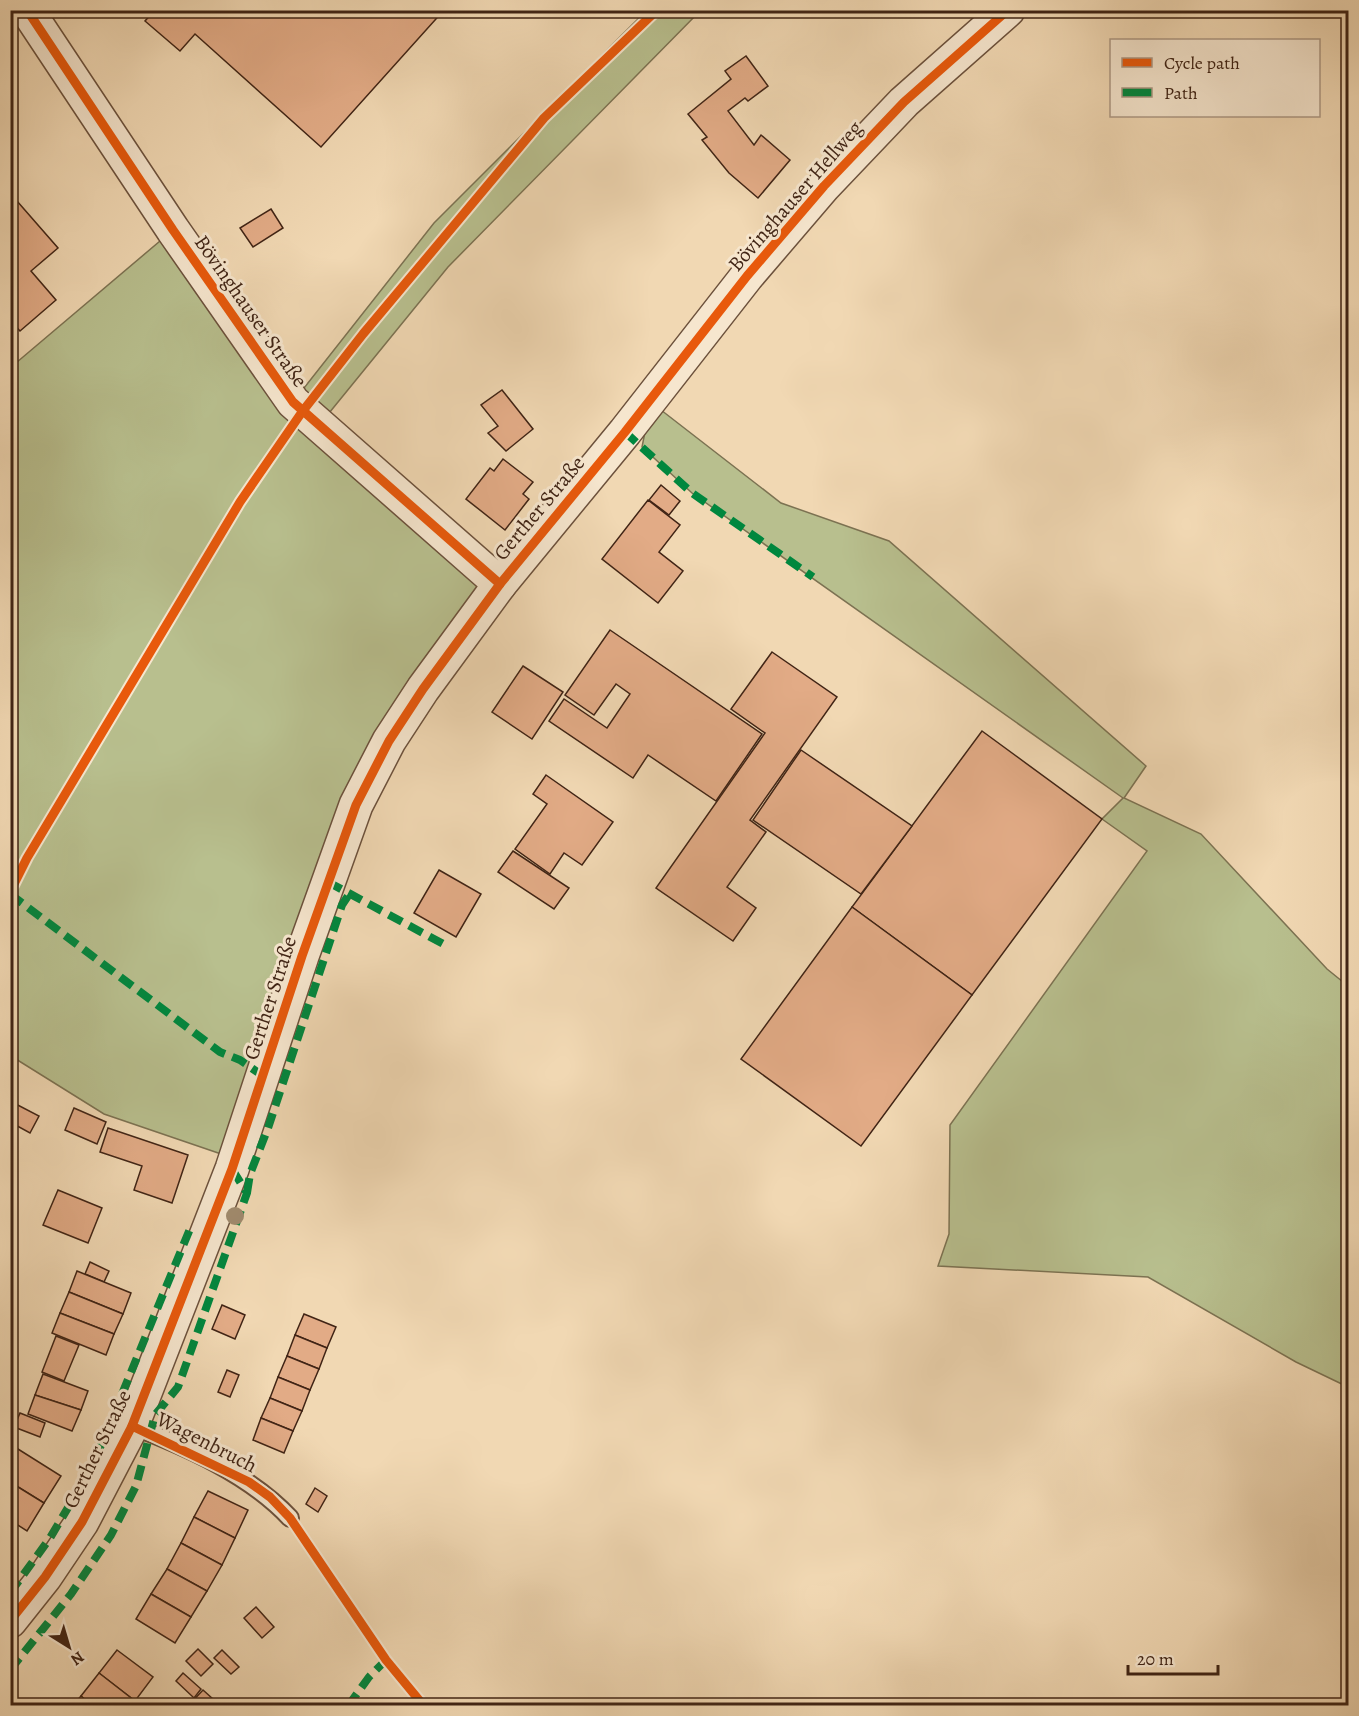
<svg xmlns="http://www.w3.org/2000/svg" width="1359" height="1716" font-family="Alegreya,serif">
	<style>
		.green { fill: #b8bf8e; stroke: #7c7252; stroke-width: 1.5 }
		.building { fill: #e2ab86; stroke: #402415; stroke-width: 1.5 }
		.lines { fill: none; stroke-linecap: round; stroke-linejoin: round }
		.service-casing { stroke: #6c513c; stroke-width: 20 }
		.minor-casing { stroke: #6c513c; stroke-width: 36 }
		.tertiary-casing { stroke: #6c513c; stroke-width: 36 }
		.service { stroke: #f6e6ce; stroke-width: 16 }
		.minor { stroke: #f6e6ce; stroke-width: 33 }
		.tertiary { stroke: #f6e6ce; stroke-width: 33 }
		.quiet { stroke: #00873e; stroke-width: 8; stroke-dasharray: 15 8; stroke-linecap: butt }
		.cycleway-casing { stroke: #f6e6ce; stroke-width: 13 }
		.cycleway { stroke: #e8590c; stroke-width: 9 }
		.tree { fill: #a08a6d }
		.labels { text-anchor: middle; stroke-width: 6; stroke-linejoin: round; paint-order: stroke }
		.street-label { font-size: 21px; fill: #402415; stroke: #f6e6ce }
	</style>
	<rect width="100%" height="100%" fill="#f1d8b3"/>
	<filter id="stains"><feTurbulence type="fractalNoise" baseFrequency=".00333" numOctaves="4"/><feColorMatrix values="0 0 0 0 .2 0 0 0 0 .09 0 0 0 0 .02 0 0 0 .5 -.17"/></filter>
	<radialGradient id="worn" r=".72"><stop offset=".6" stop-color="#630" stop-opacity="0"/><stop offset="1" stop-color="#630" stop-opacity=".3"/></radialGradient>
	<g class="green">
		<path d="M646 11H700L448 267 325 418 497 586 418 687 230 1157 104 1114 11 1056 10 368 173 230 293 402 434 223Z"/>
		<path d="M661 410 781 503 889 541 1146 766 1124 798 1201 834 1327 969 1348 986V1387L1296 1362 1148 1277 938 1266 949 1234 950 1125 1147 851 1102 819 1123 798 692 493 642 447 645 432Z"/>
	</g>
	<g class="building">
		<path d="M155 10H444L321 147 195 34 180 51 145 21Z"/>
		<path d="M746 56 768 86 748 101 745 98 728 111 754 145 761 135 790 160 758 198 729 173 702 140 707 137 688 114 731 79 725 71Z"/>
		<path d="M10 193 58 248 31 271 56 300 20 331 10 320Z"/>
		<path d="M271 209 283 228 253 247 240 228Z"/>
		<path d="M502 390 533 429 506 451 488 433 498 426 481 405Z"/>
		<path d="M503 459 533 482 523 494 529 499 505 530 466 499 490 468 494 471Z"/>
		<path d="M661 485 680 501 669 515 649 500Z"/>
		<path d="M648 500 680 525 659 552 683 571 658 603 602 559Z"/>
		<path d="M610 630 762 734 716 801 648 755 633 778 549 721 564 699 607 728 630 694 616 684 594 715 565 695Z"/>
		<path d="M772 652 837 697 750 820 766 832 727 887 756 908 733 941 656 888 765 733 731 709Z"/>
		<path d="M523 666 563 692 532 739 492 712Z"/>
		<path d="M982 731 1102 819 972 995 852 907Z"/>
		<path d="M801 750 912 826 861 894 753 820Z"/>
		<path d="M546 775 613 822 582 865 564 853 550 874 515 849 547 804 533 794Z"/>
		<path d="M513 851 569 888 554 909 498 872Z"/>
		<path d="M439 870 481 894 456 937 414 913Z"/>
		<path d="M852 907 972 995 861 1146 741 1059Z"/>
		<path d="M10 1101 39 1116 30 1133 10 1122Z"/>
		<path d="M74 1108 106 1122 97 1144 65 1130Z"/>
		<path d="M108 1128 188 1155 172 1203 134 1190 142 1166 100 1152Z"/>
		<path d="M58 1190 102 1208 88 1243 43 1225Z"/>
		<path d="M90 1262 109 1271 104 1282 85 1274Z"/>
		<path d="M77 1271 131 1293 123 1314 69 1292Z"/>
		<path d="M69 1292 123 1314 114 1334 60 1313Z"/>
		<path d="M222 1305 245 1315 235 1339 212 1329Z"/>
		<path d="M60 1313 114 1334 106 1355 52 1333Z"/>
		<path d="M304 1314 336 1327 327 1348 295 1335Z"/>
		<path d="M295 1335 327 1348 319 1369 287 1356Z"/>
		<path d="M56 1336 79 1345 64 1381 42 1372Z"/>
		<path d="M287 1356 319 1369 310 1390 278 1377Z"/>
		<path d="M227 1370 239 1375 230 1397 218 1392Z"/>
		<path d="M43 1374 88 1391 81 1410 35 1395Z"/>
		<path d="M278 1377 310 1390 302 1411 270 1398Z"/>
		<path d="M35 1395 81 1410 72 1431 28 1414Z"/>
		<path d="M270 1398 302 1411 293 1431 261 1418Z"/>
		<path d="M20 1413 45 1423 40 1437 14 1427Z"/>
		<path d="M261 1418 293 1431 284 1453 253 1440Z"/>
		<path d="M10 1444 61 1476 44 1503 10 1482Z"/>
		<path d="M10 1482 44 1503 27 1531 10 1520Z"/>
		<path d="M315 1488 327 1496 318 1512 306 1504Z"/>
		<path d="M208 1491 248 1510 235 1538 194 1517Z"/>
		<path d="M194 1517 235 1538 222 1565 181 1543Z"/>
		<path d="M181 1543 222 1565 207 1591 167 1569Z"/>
		<path d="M167 1569 207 1591 191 1617 151 1594Z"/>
		<path d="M151 1594 191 1617 175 1643 136 1619Z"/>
		<path d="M256 1607 274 1627 262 1638 244 1618Z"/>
		<path d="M198 1649 213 1664 201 1676 186 1661Z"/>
		<path d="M117 1650 153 1677 135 1701 99 1673Z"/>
		<path d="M222 1650 239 1667 231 1674 214 1658Z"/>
		<path d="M99 1673 135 1701 131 1706H92L81 1696Z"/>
		<path d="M183 1673 201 1689 194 1698 176 1681Z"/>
		<path d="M203 1690 213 1699 206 1706H188Z"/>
		<path d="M81 1696 92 1706H72Z"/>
	</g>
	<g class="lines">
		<defs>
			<path id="service" d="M132 1426C187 1447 250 1475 290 1518"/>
			<path id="minor" d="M27 10 173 230 293 402 500 584"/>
			<path id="tertiary" d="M10 1621 45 1577 82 1522 132 1426 232 1169 302 956 356 805 389 741 423 689 500 584 625 432 747 276 824 186 904 102 1008 10"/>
		</defs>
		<use href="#service" class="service-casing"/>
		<use href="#minor" class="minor-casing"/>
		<use href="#tertiary" class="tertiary-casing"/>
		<use href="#service" class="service"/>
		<use href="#minor" class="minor"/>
		<use href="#tertiary" class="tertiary"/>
		<g class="quiet">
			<path d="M625 432 692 493 813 577"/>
			<path d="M328 882 447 946"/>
			<path d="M10 894 220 1052 240 1060 263 1076"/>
			<path d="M247 1193 250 1174 268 1128 342 905 350 893"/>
			<path d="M10 1593 50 1538 92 1467 192 1224"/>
			<path d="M10 1670 71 1594 111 1535 136 1486 155 1415 178 1387 247 1193 232 1169"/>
			<path d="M348 1706 369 1677 386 1660"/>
		</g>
		<defs>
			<g id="cycleway">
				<path d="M27 10 173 230 293 402 500 584"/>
				<path d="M10 892 27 858 240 502 302 412 363 334 544 118 657 10"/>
				<path d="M132 1426 249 1482 270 1497 290 1518 386 1660 424 1706"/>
				<path d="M10 1621 45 1577 82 1522 132 1426 232 1169 302 956 356 805 389 741 423 689 500 584 625 432 747 276 824 186 904 102 1008 10"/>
			</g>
		</defs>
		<use href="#cycleway" class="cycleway-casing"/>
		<use href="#cycleway" class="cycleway"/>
	</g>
	<circle class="tree" cx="235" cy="1216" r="9"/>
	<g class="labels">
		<g class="street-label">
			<text transform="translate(795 196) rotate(-49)" y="7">Bövinghauser Hellweg</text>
			<text transform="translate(251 311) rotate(55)" y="7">Bövinghauser Straße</text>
			<text transform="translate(539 508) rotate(-50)" y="7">Gerther Straße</text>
			<text transform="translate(270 998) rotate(-72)" y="7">Gerther Straße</text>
			<text transform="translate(207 1442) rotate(27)" y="7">Wagenbruch</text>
			<text transform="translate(97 1449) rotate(-64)" y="7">Gerther Straße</text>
		</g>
	</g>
	<rect width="1359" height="1716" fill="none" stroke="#f1d8b3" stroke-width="36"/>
	<rect x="12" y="12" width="1335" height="1692" fill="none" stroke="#402415" stroke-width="3"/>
	<rect x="18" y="18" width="1323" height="1680" fill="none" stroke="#402415" stroke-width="1.5"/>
	<rect x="1110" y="39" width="210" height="78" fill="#f6e6ce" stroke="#ad9884" stroke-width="1.5"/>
	<rect x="1122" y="58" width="30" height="9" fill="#e8590c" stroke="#ad9884" stroke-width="1.5"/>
	<text x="1164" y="69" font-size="18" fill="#402415">Cycle path</text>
	<rect x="1122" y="88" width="30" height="9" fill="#00873e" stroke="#ad9884" stroke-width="1.5"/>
	<text x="1164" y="99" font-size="18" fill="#402415">Path</text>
	<g transform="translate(69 1647) rotate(143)" stroke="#f6e6ce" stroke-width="4.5" paint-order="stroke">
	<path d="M0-4.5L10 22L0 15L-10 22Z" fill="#402415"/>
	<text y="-9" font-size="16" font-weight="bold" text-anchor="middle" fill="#402415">N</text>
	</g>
	<path d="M1128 1665v9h90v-9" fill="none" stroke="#402415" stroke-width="3"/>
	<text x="1137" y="1665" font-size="18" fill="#402415" stroke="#f6e6ce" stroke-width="4.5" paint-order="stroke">20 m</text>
	<rect width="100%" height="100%" filter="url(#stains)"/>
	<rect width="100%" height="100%" fill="url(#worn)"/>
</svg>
